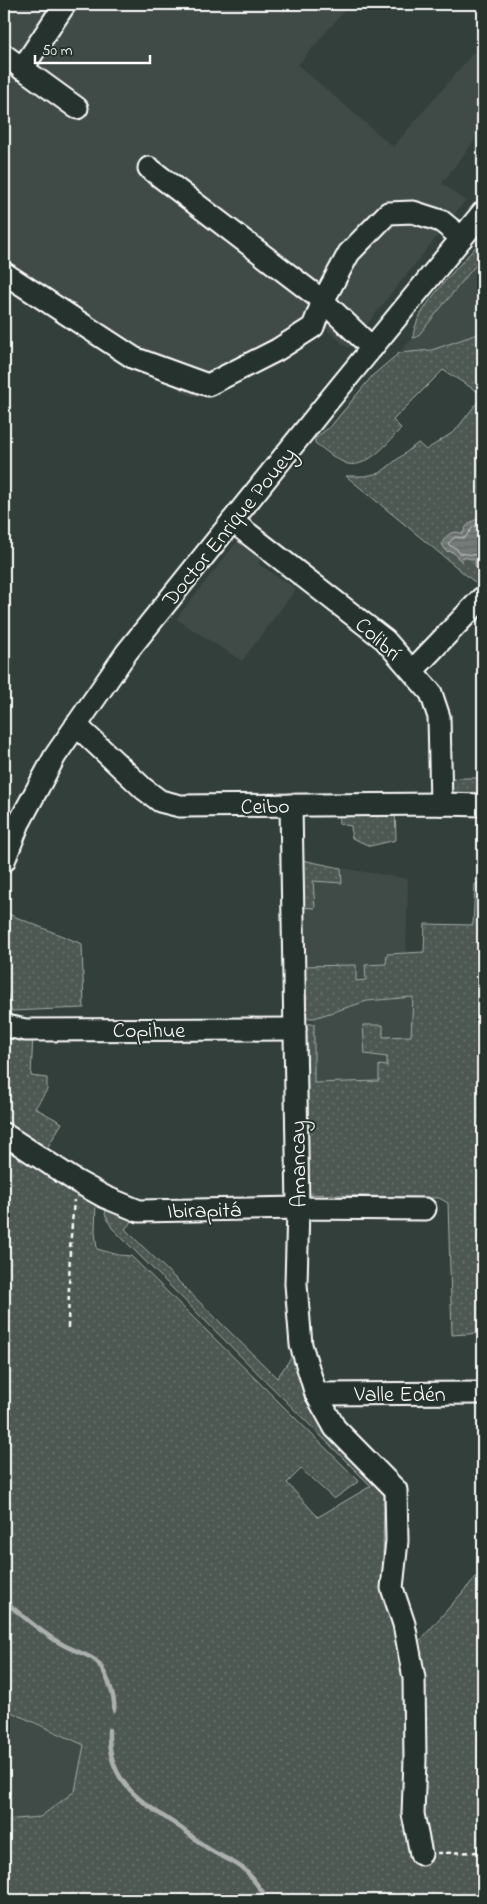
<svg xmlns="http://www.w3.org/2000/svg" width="487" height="1904" font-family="'Indie Flower',sans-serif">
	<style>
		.built { fill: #404c47 }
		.grass { fill: url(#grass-dots); stroke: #a6aca9 }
		.water { fill: url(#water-rules); stroke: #abb0ae }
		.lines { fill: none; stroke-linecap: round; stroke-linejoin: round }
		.shore { stroke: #c7cac9; stroke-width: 1 }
		.stream { stroke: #abb0ae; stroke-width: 4.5 }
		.minor-casing { stroke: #fff; stroke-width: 25 }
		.path { stroke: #fff; stroke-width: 2.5; stroke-dasharray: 5 4; stroke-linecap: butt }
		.minor { stroke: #26332d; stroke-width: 21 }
		.labels { text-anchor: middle; stroke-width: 4; stroke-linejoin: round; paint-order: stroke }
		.street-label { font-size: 22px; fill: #fff; stroke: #26332d }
	</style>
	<defs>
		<pattern id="grass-dots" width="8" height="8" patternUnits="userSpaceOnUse" patternTransform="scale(1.25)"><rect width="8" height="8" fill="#4d5853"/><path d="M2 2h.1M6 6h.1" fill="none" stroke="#68716d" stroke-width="1.8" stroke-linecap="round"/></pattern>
		<pattern id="water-rules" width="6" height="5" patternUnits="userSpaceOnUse" patternTransform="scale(1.25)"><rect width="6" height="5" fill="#737b78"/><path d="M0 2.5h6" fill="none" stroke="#606462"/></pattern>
	</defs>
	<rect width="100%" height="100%" fill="#333f3a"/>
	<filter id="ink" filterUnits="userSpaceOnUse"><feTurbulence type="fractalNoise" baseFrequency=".02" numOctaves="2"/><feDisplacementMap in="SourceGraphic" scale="10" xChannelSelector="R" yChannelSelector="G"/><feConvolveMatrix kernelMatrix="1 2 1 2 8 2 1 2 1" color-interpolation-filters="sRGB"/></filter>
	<g filter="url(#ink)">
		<g class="built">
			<path d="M4 4H350L298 65 393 147 474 52 483 59V129L442 183 465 201 348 348 323 326 207 397 191 396 4 291Z"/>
			<path d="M483 256V332L432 350 399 353 413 338 417 337Z"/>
			<path d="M244 533 266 551 258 564 296 589 242 661 176 619Z"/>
			<path d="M341 868 408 879 406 953 387 954 386 964 365 965 366 980 356 981V966H300L298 907 313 880 342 883Z"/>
			<path d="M413 997 412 1036 383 1037 382 1025H364L387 1057V1066L379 1065V1081L314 1083V1018L367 1001Z"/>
			<path d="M4 1711 84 1745 75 1791 40 1817 4 1820Z"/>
		</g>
		<g class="grass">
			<path d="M483 238V256L417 337 413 338C413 309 465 261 483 238Z"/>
			<path d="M483 332V589L346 476H365L380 473 418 443 426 450 455 431 483 395 443 370 393 420 401 428C391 440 367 469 348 464 336 460 325 450 315 443V438L331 426 373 375 399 353 432 350Z"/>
			<path d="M459 778H483V798L451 794 444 781Z"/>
			<path d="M338 800 395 801 396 840 370 846 352 838 351 826 339 824Z"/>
			<path d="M297 859 341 868 342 883 313 881 315 908 298 907Z"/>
			<path d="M483 883V1333L452 1335 448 1203 439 1198 306 1194 300 1024H314V1083L379 1081V1065L387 1066V1057L365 1054 363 1025H383V1037L411 1036 413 997 367 1001 314 1018H307L300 1011V966L356 965V981L366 980 365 965 386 964 387 954 424 952 425 924 473 925 475 884Z"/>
			<path d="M6 913 82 944 84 1008 11 1011 4 975V921Z"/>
			<path d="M4 1031 33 1035 31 1076 47 1078V1090L35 1108 62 1123 47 1148 4 1120Z"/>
			<path d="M4 1142 96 1201 95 1231 97 1249 119 1255 131 1256 359 1481 334 1499 301 1469 287 1483 318 1517 371 1486 112 1228 105 1214 110 1199 145 1207 125 1229 277 1378 293 1355 336 1437 381 1483 384 1495 383 1564 402 1661 483 1569V1900H4V1820L40 1817 75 1791 84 1745 4 1709Z"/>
		</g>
		<path class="water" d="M483 518V568L475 566V560L463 557 462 562 453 552 446 551 442 544C445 535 453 529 463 534 465 524 474 519 483 518Z"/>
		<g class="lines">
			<path class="shore" d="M483 523 472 528 465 538 455 537 448 543 450 546 456 548 459 553 477 555 483 562"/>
			<g class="stream">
				<path d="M4 1601C22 1615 40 1632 60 1643 71 1650 85 1653 95 1660 105 1668 116 1697 114 1710"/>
				<path d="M109 1730C107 1782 139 1800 178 1826 190 1834 200 1844 212 1851 222 1857 236 1862 245 1870 254 1879 261 1891 269 1900"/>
			</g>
			<defs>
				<g id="minor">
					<path d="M4 55 77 108"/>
					<path d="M22 69 65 4"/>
					<path d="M149 168 323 301 372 348"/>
					<path d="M4 273 134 358 208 385 277 350 313 327 323 301 349 253 388 213 413 212 441 221 462 238"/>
					<path d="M232 521 385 640 431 693 439 717 441 804"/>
					<path d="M413 670 482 598"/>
					<path d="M76 725 144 789 160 801 180 806 441 804 483 805"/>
					<path d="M291 805 298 1208 296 1284 301 1345 316 1394 335 1428 396 1490 397 1541 392 1588 404 1624 414 1678 415 1760 413 1814 421 1854"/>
					<path d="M4 861 19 823 55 756 127 652 326 404 483 212"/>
					<path d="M4 1024 6 1026 26 1030 295 1029"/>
					<path d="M4 1134 76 1181 105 1197 139 1211 298 1208 425 1209"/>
					<path d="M316 1394 483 1393"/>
				</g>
			</defs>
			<use href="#minor" class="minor-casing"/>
			<g class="path">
				<path d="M68 1328 70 1248 74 1200"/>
				<path d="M437 1853 483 1852"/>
			</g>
			<use href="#minor" class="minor"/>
		</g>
	</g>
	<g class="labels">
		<g class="street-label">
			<text transform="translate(228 526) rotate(-51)" y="8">Doctor Enrique Pouey</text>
			<text transform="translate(379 638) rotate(42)" y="8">Colibrí</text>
			<text transform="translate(265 805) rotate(-1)" y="8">Ceibo</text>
			<text x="149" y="1037">Copihue</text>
			<text transform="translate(297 1164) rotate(-91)" y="8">Amancay</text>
			<text transform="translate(204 1209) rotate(-1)" y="8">Ibirapitá</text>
			<text x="400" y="1401">Valle Edén</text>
		</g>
	</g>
	<rect width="487" height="1904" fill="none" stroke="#26332d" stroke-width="20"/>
	<rect x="10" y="10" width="467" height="1884" fill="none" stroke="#fff" stroke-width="2" filter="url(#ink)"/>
	<path d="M35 55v8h115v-8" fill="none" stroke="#ffffff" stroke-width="2.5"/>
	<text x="42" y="55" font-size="15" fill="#ffffff" stroke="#26332d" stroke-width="4" paint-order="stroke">50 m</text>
</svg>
